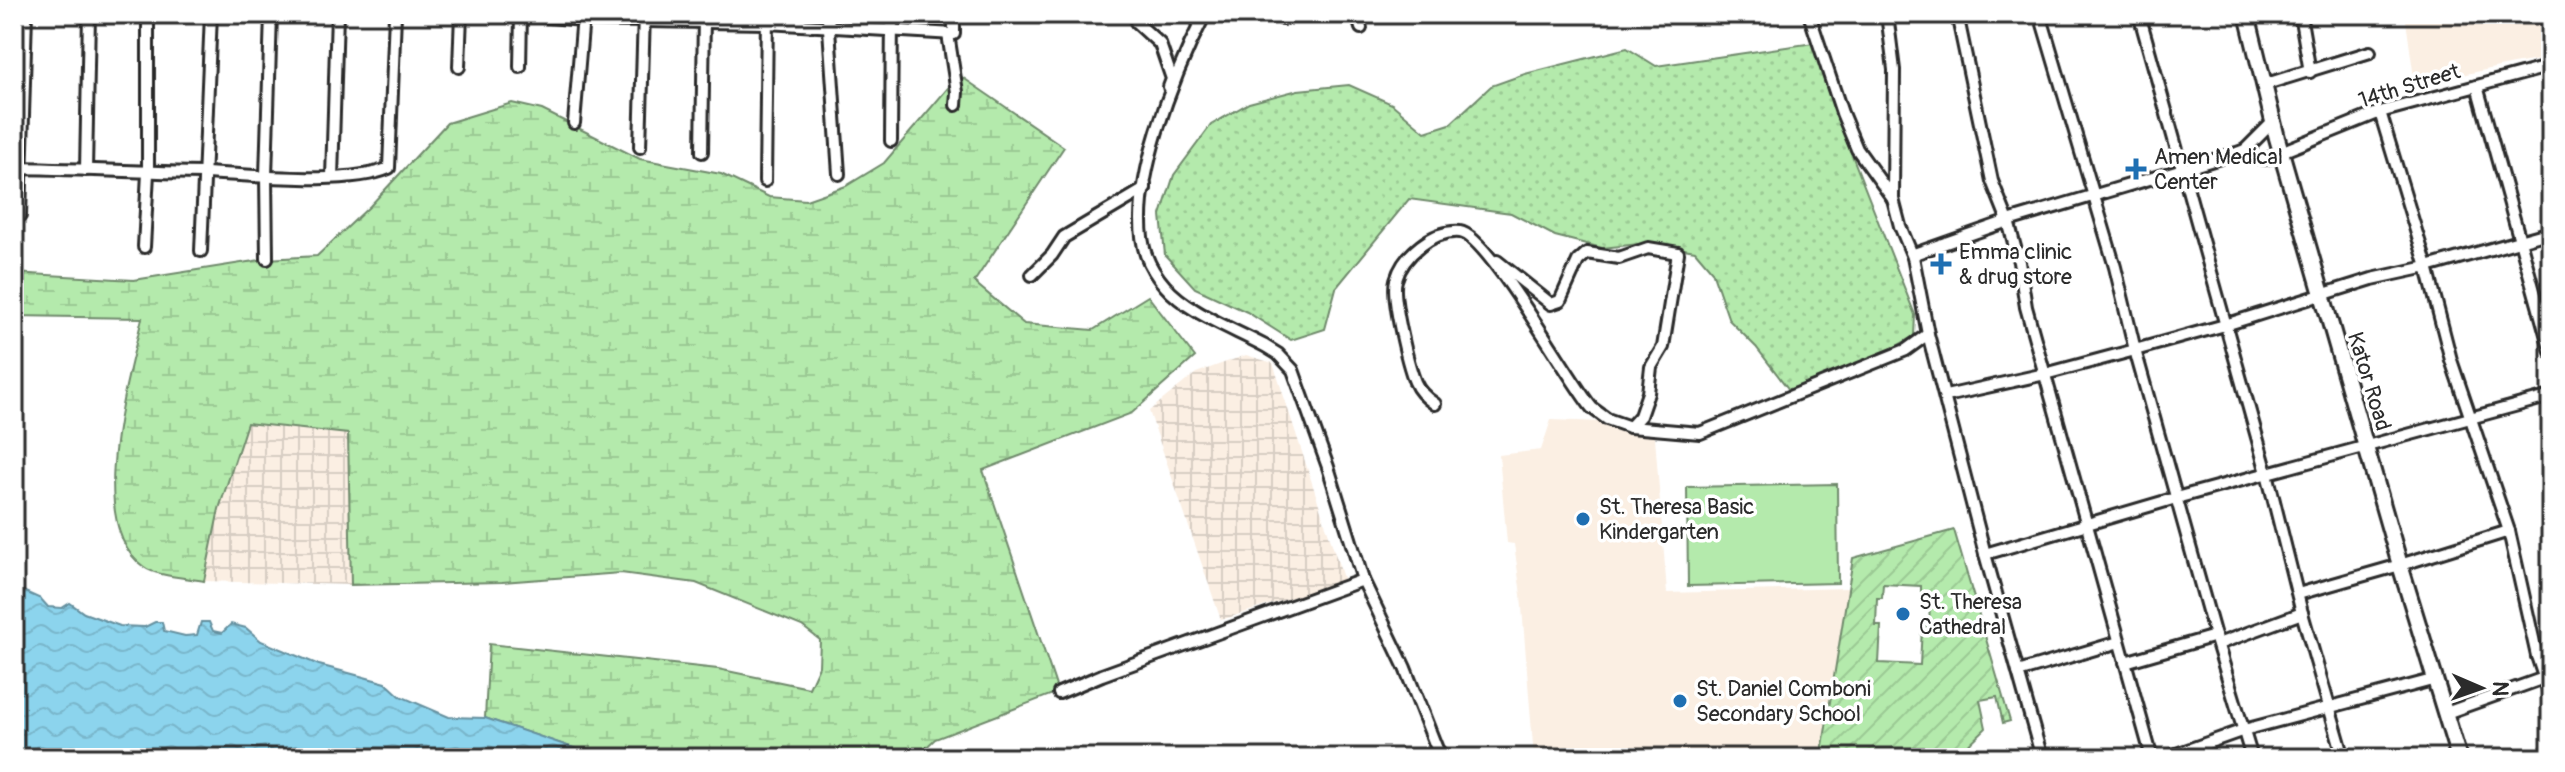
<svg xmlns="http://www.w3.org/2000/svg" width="2565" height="772" font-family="Pangolin,sans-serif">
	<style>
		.built { fill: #fbefe3 }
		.industrial { fill: url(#industrial-grid) }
		.grass { fill: url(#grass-dots); stroke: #708a6c; stroke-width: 2 }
		.wetland { fill: url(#wetland-marsh); stroke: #708a6c; stroke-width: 2 }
		.garden { fill: url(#garden-furrows); stroke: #708a6c; stroke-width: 2; fill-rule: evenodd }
		.pitch { fill: #b4eaac; stroke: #708a6c; stroke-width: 2 }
		.water { fill: url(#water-waves); stroke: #65909f; stroke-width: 2 }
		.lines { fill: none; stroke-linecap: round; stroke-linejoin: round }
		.minor-casing { stroke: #2b2b2b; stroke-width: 16 }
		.secondary-casing { stroke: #2b2b2b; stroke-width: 20 }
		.minor { stroke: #fff; stroke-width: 10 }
		.secondary { stroke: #fff; stroke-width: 14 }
		.poi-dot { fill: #1f6fb2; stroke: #fff; stroke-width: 3 }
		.labels { text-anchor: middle; stroke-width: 7; stroke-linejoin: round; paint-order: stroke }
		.street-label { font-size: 22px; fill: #2b2b2b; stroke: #fff }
		.poi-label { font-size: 22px; fill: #2b2b2b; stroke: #fff; text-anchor: start }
	</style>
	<defs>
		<pattern id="industrial-grid" width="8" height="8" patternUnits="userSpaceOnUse" patternTransform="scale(2)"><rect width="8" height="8" fill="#fbefe3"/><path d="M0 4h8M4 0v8" fill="none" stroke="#d7cdc3"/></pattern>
		<pattern id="grass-dots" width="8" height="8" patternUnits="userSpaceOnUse" patternTransform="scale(2)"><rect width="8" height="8" fill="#b4eaac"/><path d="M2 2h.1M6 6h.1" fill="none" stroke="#9bc994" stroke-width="1.8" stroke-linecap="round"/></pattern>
		<pattern id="wetland-marsh" width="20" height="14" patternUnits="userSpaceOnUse" patternTransform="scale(2)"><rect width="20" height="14" fill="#b4eaac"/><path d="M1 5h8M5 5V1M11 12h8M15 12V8" fill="none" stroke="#9bc994"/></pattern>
		<pattern id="garden-furrows" width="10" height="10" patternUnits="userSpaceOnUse" patternTransform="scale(2)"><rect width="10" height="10" fill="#b4eaac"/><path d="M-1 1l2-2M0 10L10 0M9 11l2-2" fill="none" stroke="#9bc994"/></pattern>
		<pattern id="water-waves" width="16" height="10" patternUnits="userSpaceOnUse" patternTransform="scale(2)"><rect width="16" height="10" fill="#8cd4ed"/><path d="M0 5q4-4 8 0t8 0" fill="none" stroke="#79b6cb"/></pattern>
	</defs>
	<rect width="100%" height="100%" fill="#fff"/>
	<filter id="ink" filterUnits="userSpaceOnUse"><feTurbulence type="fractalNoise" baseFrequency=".0125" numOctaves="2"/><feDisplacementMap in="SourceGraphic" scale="16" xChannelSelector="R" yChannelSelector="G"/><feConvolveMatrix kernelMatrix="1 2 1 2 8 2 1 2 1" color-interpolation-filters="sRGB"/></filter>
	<g filter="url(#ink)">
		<g class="built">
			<path d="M2405 14H2551V58L2513 64 2415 85Z"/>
			<path d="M1551 420 1654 424 1667 593 1848 588 1821 758H1534L1521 595 1514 544 1507 543 1499 455 1541 450Z"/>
		</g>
		<g class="industrial">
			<path d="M1246 355 1273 363 1344 581 1221 620 1149 411 1196 373Z"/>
			<path d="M247 423 349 434 351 585 204 581 219 509Z"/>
		</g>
		<path class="grass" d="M1813 43 1837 117 1915 315 1914 336 1876 358 1790 391 1756 347 1729 320 1712 271 1695 251 1649 243 1602 248 1555 236 1511 213 1409 199 1336 288 1325 329 1291 340 1247 312 1195 288 1165 255 1161 215 1174 175 1211 125 1249 103 1298 90 1349 85 1392 104 1425 132 1450 124 1491 86 1525 74 1627 48 1656 66Z"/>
		<path class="wetland" d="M959 75 1064 147 974 282 1024 324 1093 330 1148 296 1195 357 1132 413 983 470 1058 692 935 739 915 758H603L485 718 489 644 718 669 809 688 819 666 820 640 802 626 696 583 621 573 502 582 351 585 348 434 247 423 219 509 204 581C189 578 155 576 144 567 83 525 129 377 142 318L14 316V273L134 280 267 259 317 256 370 206 447 123 512 103 542 110 640 159 721 174 769 197 806 200 846 186 884 163Z"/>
		<path class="garden" d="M1954 530 2010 721 2003 723 1997 697 1980 700 1986 728 1955 758H1821L1853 558ZM1883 584 1921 586V601L1930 602 1929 627H1922L1920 665 1879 663 1881 626H1876L1877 598H1882Z"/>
		<path class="pitch" d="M1837 484 1838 583 1688 586 1687 487Z"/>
		<path class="water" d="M14 587 41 599 48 607 62 608 70 603 84 613 120 626 145 627 155 622H162L164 631 185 636 197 635 201 622H209L213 631 222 633 231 624 246 628 261 641 319 665 386 683 400 696 449 717 485 718 603 758H14Z"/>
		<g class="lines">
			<defs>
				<g id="minor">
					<path d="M515 14 583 20 767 23 954 34V14"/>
					<path d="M828 14 839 174"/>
					<path d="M1136 14V22L1160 44 1172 79 1169 87"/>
					<path d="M1205 14C1176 70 1125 192 1146 255 1150 266 1157 277 1165 286 1188 313 1234 329 1265 346L1278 354 1293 370 1328 467 1363 580 1405 668 1437 749 1444 758"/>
					<path d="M1283 14V19"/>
					<path d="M1357 14 1361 28"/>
					<path d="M1809 14 1842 113 1857 149 1893 199"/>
					<path d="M1887 14 1894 70 1893 199 1900 226 1913 257"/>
					<path d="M1957 14 1992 181 2008 221 2019 262 2026 307 2152 758"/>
					<path d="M2040 14 2115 267 2135 350 2215 636 2252 758"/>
					<path d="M2139 14 2267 473 2302 613 2344 758"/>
					<path d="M2300 14 2310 72"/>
					<path d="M948 34 957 92 956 105"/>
					<path d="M459 67 461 14"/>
					<path d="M520 67 521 14"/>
					<path d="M2263 85 2370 52"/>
					<path d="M2477 86 2551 352"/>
					<path d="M2380 112 2427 267 2451 360 2509 531 2537 656 2551 698"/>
					<path d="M574 123 583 16"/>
					<path d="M891 141 892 14"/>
					<path d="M640 147 644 14"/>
					<path d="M2245 150C2259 161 2266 162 2281 152L2380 112 2551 66"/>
					<path d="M702 152 704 16"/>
					<path d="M14 168C78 169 141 172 205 173 252 175 348 186 389 168L395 14"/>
					<path d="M86 170 89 14"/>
					<path d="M332 177 337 14"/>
					<path d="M765 181 767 14"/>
					<path d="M20 216 26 14"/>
					<path d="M144 247 148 173V14"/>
					<path d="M201 251 211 14"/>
					<path d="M267 259 266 176 271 14"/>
					<path d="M1497 261 1551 304 1560 301 1578 261 1587 253 1619 258 1648 248 1678 253 1663 347 1651 367 1648 393 1640 416 1630 427"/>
					<path d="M1032 275 1052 255 1064 237 1145 189V185"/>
					<path d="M1946 396 2045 374 2135 350 2225 325 2372 279 2427 267 2551 232"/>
					<path d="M1435 404C1426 398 1419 392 1415 382 1408 365 1391 296 1396 280 1403 255 1433 230 1460 232 1488 235 1569 381 1592 408L1607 419 1630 427 1700 433 1906 350 1928 334"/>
					<path d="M1985 554 2176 498 2551 396"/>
					<path d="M2298 594 2400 565 2509 531"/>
					<path d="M2218 644 2302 613"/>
					<path d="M2537 656 2551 651"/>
					<path d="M2125 662 2215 636"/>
					<path d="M2018 672 2119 642"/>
					<path d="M1059 693 1102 675 1363 580"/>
					<path d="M2446 713 2544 678"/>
					<path d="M2042 758 1985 554 1928 334 1913 257 1917 253 2008 221 2237 153 2245 150 2273 122"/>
					<path d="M2165 758 2244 730 2436 679"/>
				</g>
				<path id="secondary" d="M2247 14 2277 138 2400 565 2459 758"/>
			</defs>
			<use href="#minor" class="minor-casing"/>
			<use href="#secondary" class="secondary-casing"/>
			<use href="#minor" class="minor"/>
			<use href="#secondary" class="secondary"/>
		</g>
	</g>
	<g class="poi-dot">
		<path d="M2132 157h8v8h8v8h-8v8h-8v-8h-8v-8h8z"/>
		<path d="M1937 252h8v8h8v8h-8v8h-8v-8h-8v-8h8z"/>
		<circle cx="1583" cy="519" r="8"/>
		<circle cx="1903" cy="614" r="8"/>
		<circle cx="1680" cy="701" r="8"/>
	</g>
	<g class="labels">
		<g class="street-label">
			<text transform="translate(2409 85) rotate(-17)" y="8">14th Street</text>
			<text transform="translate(2370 381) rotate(73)" y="8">Kator Road</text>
		</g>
		<g class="poi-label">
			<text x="2154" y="164">Amen Medical<tspan x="2154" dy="25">Center</tspan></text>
			<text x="1959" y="259">Emma clinic<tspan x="1959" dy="25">&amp; drug store</tspan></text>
			<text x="1599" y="514">St. Theresa Basic<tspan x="1599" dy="25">Kindergarten</tspan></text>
			<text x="1919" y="609">St. Theresa<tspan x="1919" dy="25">Cathedral</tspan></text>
			<text x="1696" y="696">St. Daniel Comboni<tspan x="1696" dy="25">Secondary School</tspan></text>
		</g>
	</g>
	<rect width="2565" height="772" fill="none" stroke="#fff" stroke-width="48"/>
	<rect x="24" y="24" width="2517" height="724" fill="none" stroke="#2b2b2b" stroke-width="3" filter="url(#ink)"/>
	<g transform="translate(2481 688) rotate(92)" stroke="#ffffff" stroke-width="6" paint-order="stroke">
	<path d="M0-6L14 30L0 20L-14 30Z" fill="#2b2b2b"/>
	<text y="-12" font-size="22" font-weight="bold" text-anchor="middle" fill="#2b2b2b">N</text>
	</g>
</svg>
